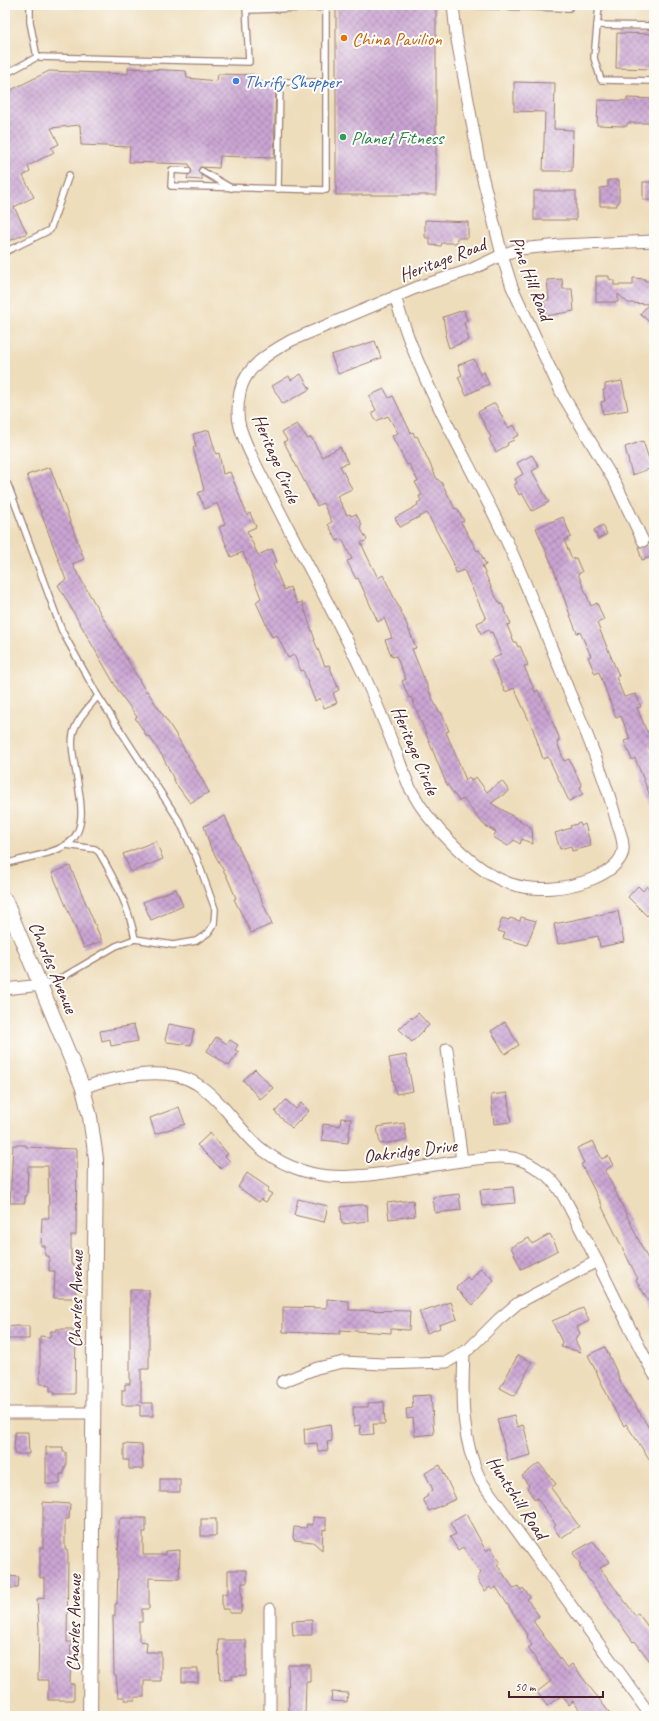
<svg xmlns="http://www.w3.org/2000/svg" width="659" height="1721" font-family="Caveat,sans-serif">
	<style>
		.building { fill: url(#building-cross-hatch) }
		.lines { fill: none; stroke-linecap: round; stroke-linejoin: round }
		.service-casing { stroke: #9c7e73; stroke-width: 8 }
		.minor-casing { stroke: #9c7e73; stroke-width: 13 }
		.tertiary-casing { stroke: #9c7e73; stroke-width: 16 }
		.service { stroke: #fff; stroke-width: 5.5 }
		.minor { stroke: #fff; stroke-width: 11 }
		.tertiary { stroke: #fff; stroke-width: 14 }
		.food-dot { fill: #e8710a; stroke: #fdfcf7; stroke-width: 1.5 }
		.shop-dot { fill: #3f7fe0; stroke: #fdfcf7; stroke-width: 1.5 }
		.leisure-dot { fill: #2e9e5b; stroke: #fdfcf7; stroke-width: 1.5 }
		.labels { text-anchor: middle; stroke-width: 4; stroke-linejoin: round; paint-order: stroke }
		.food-label { font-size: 19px; fill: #c56008; stroke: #fdfcf7; text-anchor: start }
		.shop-label { font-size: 19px; fill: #366cbe; stroke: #fdfcf7; text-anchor: start }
		.leisure-label { font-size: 19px; fill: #27864d; stroke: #fdfcf7; text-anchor: start }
		.street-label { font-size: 19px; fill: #4a1f2b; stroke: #fdfcf7 }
	</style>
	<defs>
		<pattern id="building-cross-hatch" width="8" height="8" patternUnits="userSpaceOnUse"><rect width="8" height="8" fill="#caa5d3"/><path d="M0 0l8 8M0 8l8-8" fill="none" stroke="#a686ab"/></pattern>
	</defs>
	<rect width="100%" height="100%" fill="#fdfcf7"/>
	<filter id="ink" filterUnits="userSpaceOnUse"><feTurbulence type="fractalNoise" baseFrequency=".025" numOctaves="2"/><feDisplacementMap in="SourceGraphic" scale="8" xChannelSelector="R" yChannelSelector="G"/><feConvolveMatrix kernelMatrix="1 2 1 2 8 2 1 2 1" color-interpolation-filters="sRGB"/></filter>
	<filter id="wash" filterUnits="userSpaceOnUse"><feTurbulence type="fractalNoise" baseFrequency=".012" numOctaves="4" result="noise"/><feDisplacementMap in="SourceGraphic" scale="16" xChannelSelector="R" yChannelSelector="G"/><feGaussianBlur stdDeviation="0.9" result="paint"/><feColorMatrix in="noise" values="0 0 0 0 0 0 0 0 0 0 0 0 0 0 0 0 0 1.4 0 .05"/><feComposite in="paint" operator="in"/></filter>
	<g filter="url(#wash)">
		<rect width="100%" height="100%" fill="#edb"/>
		<g id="blocks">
			<g class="building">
				<rect x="336" y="5" width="100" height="190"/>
				<path d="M617 33 654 34V69L616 68Z"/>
				<path d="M128 68 186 71 187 78 217 81 218 74 254 75V81L276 84 274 158 220 156 219 168 200 167 198 171 202 176V180L187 179 188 175 192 172 189 164 129 162 130 147 81 145 80 125 51 128 59 144 51 148 54 152 28 166 30 172 23 176 34 197 14 207 27 233 5 243V93L49 71 128 74Z"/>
				<path d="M514 82 555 83 554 129 573 130 572 171H543L545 112 514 111Z"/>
				<path d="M627 98 654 99V123H627V126H622L597 125 598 100 627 101Z"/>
				<path d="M608 180H619V203H617V206H600V188L608 187Z"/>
				<rect x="643" y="182" width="11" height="18"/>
				<rect x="534" y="191" width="42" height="29"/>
				<path d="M425 220 468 222V238H457V243H442L441 246 430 245V238H426L425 236Z"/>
				<path d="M596 276H609V279L614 280V285H633V278L645 279V281H650V284L654 285 653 325 640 314 649 304 628 303 618 294V302H596Z"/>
				<path d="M562 279 563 289H572L574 311 546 316 544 300H549L547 280Z"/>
				<path d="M464 310 467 321 464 323 469 340 449 348 445 335H446L443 317Z"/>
				<path d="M375 341 381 358 338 374 331 355Z"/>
				<path d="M474 359 480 374 484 372 489 384 466 395 458 377 462 375 458 365Z"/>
				<path d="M301 374 310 389 283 404 272 386 289 376 291 380Z"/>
				<path d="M622 381 628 410 603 414 601 402 605 401 603 390H605V384Z"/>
				<path d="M384 389 389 398 393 396 411 433 413 432 415 437 417 436 437 479 442 483 455 509 457 508 464 521 461 522 477 551 479 550 486 565 482 566 494 594 501 605 502 604 511 624 507 625 514 642H516L518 647 520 646 528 665 524 666 535 692 538 690 552 721 559 737V741L557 742 564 761 569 759 582 786 580 787 583 794 569 801 548 757 543 759 533 729 514 688 505 692 491 659 501 655 492 632 490 633 489 630 481 634 477 623 486 619 464 570 456 573 453 562 427 513 400 527 395 518 418 505 417 503 421 501 419 496 422 495 415 482 418 481 409 464 407 465 392 436 398 433 388 416 376 421 372 413 376 410 369 396Z"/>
				<path d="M495 403 508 428 514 425 519 435 513 438 514 440 507 443 508 445 496 452 489 439 491 437 478 412Z"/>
				<path d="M297 424 308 439 311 437 322 457 340 447 348 463 340 466 352 489 337 496 347 515 350 514 351 516 356 514 362 525 360 527 367 540 361 543 368 558 378 578 383 575 405 620 416 648 412 649 432 698 439 712H441L449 731 446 732 466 780 469 777 471 781 476 777 487 792 502 781 509 791 491 803 532 828 533 844 522 839 520 844 514 840 508 846 493 837 496 832 484 825 463 799 459 801 446 783 411 697 409 698 402 681 406 679 396 656 392 657 385 640 392 638 384 618 378 622 358 578 356 579 347 561 352 559 342 539 337 541 328 524 332 522 323 503 317 506 284 442 287 440 282 432Z"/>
				<path d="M209 430 216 454 219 453 223 474 230 472 247 515 250 513 256 527 247 531 258 555 272 549 277 562 273 564 284 590 290 587 297 604 302 602 315 640H314L325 666 329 665 339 690 333 693 337 703 324 708 320 698 315 701 303 670 301 671 294 655 288 658 277 635 272 637 256 602 261 598 243 552 231 557 219 527 225 524 217 503 205 509 198 493 204 490 193 447H196L193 434Z"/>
				<path d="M643 441 652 468 632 475 625 447Z"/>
				<path d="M532 455 539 467 532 471 549 502 532 511 522 493 519 495 514 485 517 483 515 479 523 474 517 463Z"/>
				<path d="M50 467 84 559 72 564 146 692 147 691 175 733 209 792 190 803 176 784 163 757 149 736 147 737 143 730 135 718 137 717 119 692 58 585 66 580 27 475Z"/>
				<path d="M563 517 571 537 564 540 572 559 576 558 582 572 578 574 591 606 597 603 604 620 597 623 619 676 616 677 624 697 636 694 641 707 637 708 647 732 654 729V746L649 748 654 759V806L635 758 632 760 624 741 630 739 621 716 616 718 599 672 595 674 588 657 591 656 580 632 577 633 570 615 553 567 536 528Z"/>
				<path d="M603 525 607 534 598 539 594 530Z"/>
				<path d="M654 540V556L642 560 638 547H646L650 542Z"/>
				<path d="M225 816 272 924 251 933 234 899 236 898 226 875 210 846 204 826Z"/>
				<path d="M580 823 581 826 585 824 591 846 572 851 571 846 560 849 555 833 571 828 570 826Z"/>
				<path d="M156 841 163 859 131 872 123 854Z"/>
				<path d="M70 866 102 941 84 948 52 873Z"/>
				<path d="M654 884V908L647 916 628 897 638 886 643 891 647 886 649 889Z"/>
				<path d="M176 889 183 906 151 920 143 902Z"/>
				<path d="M618 911 624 942 600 947 598 936 558 944 554 924Z"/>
				<path d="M521 917 536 921 527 945 503 938 505 933 498 931 502 918 509 920 510 918 520 921Z"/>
				<path d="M418 1013 429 1025 412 1042 399 1029 411 1017 412 1019Z"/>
				<path d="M505 1022 519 1045 505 1054 491 1031Z"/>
				<path d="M169 1024 194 1029 191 1045 167 1042 165 1040Z"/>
				<path d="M134 1025 138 1041 111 1046 110 1039 102 1041 100 1031Z"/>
				<path d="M216 1037 227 1044 230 1040 238 1045 235 1050 239 1052 229 1066 207 1051Z"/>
				<path d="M406 1055 413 1091 396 1094 389 1058Z"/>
				<path d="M255 1069 273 1088 260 1099 243 1080Z"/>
				<path d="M507 1093 511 1122 494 1124 491 1095Z"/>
				<path d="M286 1100 296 1109 301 1103 309 1111 292 1128 275 1112Z"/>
				<path d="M179 1107 185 1124 155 1134 150 1118Z"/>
				<path d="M341 1118 351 1119 348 1143 322 1140 323 1124 340 1126Z"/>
				<path d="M404 1123 407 1140 380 1144 377 1127Z"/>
				<path d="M210 1133 228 1154 225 1156 230 1161 221 1169 197 1145Z"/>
				<path d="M593 1141 602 1159 608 1156 613 1165 605 1170 654 1272V1310L636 1280 638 1279 602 1207H603L581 1164 584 1163 577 1148Z"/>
				<path d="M13 1145H26V1147L77 1149 76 1235H71V1264L75 1265 76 1298H54L55 1271H49V1256H45V1246H41L42 1218H49L48 1166H28L27 1196H25V1203H10Z"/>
				<path d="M247 1173 269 1188 267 1191 272 1194 266 1202 261 1199 259 1202 238 1187Z"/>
				<path d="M513 1187 515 1203 482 1206 480 1190Z"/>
				<path d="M459 1194 461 1210 435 1213 433 1197Z"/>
				<path d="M298 1199 328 1206 324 1222 294 1215Z"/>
				<path d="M413 1200 415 1216 389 1219 387 1203Z"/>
				<path d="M357 1205H367L368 1221 342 1224 341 1207Z"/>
				<path d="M550 1234 558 1250 521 1269 511 1247 529 1238 532 1244Z"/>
				<path d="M481 1268 494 1280 473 1305 456 1288 467 1277 470 1280Z"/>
				<path d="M130 1290H149V1369H141V1403H153V1416H140V1405H122V1390H125V1384H130Z"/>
				<path d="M327 1299 349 1301V1310L410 1311 409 1330 391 1329V1333L340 1330V1334L283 1332V1307L327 1308Z"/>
				<path d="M451 1302 457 1319 439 1325 440 1328 427 1333 419 1311H425Z"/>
				<path d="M583 1308 589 1321 577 1327 580 1333 575 1340 581 1352 561 1347 562 1342 552 1321Z"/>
				<path d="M16 1326H29V1339H5V1327Z"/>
				<path d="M56 1329H72V1331L76 1332 75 1394H54V1391H50V1385L40 1384V1336L50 1337 51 1331H56Z"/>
				<path d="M605 1347 619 1377 618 1378 654 1436V1466L626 1424 624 1426 616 1413 588 1355Z"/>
				<path d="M518 1355 532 1362 515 1396 500 1388Z"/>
				<path d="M431 1395 434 1434 415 1436 413 1418 407 1419 406 1409 413 1408 412 1396Z"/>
				<path d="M384 1402 385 1424H373L374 1434 361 1435 360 1425 354 1426 353 1407H368V1403Z"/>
				<path d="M514 1415 517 1427 523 1425 525 1431 531 1455 508 1461 497 1419Z"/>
				<path d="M330 1424 332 1441 327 1442 328 1450 318 1451 317 1443 305 1444 304 1429Z"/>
				<path d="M15 1432H28L29 1454H14Z"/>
				<path d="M124 1444 142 1445 143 1469H129V1460H124Z"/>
				<path d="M46 1447H63V1452H66V1467H64V1474H60V1484H46Z"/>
				<path d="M539 1463 556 1484 551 1488 579 1526 561 1538 553 1527 556 1525 537 1498 535 1500 527 1488 529 1486 522 1476Z"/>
				<path d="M440 1465 456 1499 429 1511 423 1499 428 1496 427 1494 433 1490 425 1473Z"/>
				<rect x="160" y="1479" width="20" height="13"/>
				<path d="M43 1502 70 1504 69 1519H65V1549H67L68 1555 67 1642H71L70 1684H74V1700H48V1680H38L39 1629 37 1599 44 1598V1577L40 1578V1547L43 1548Z"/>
				<path d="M466 1514 486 1551 491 1548 500 1562 497 1565 514 1589 518 1586 521 1590 523 1588 530 1597 527 1599 539 1616 533 1621 567 1668 572 1664 612 1716H584L573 1701 569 1705 562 1695 547 1706 537 1692 551 1681 528 1648 532 1645 527 1637 528 1636 496 1587 492 1590 490 1587 485 1591 478 1581V1577L481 1573 463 1547 458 1550 450 1537 456 1534 450 1523Z"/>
				<path d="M313 1517 326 1518V1530L323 1529 322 1550 313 1542 294 1540 293 1537 294 1527 306 1528 307 1524 313 1525Z"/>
				<path d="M121 1518H146V1532H143V1555H165V1551L180 1550 179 1579 149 1578V1609H142V1622H139V1641L147 1642 146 1652H161V1681H144V1697H135V1700H125V1697H118L116 1675 114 1674 113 1616H115V1604H117L119 1521Z"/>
				<rect x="201" y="1519" width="15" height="17"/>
				<path d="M593 1541 609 1562 600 1568 635 1615 638 1613 654 1635V1667L635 1641 633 1642 579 1566 581 1565 573 1553Z"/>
				<path d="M228 1570H247V1583H242L241 1613H229V1609H222V1593L228 1594Z"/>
				<path d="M8 1576 19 1577 18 1588H7Z"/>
				<path d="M312 1620V1635H293L292 1621Z"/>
				<path d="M218 1640H246V1675L232 1676V1679L220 1680Z"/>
				<path d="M288 1665H310V1682H306L305 1716H289Z"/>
				<rect x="182" y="1669" width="16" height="13"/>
				<path d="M332 1692 348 1693 347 1702 331 1701Z"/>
			</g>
		</g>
	</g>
	<g filter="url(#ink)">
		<use href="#blocks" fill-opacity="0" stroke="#9c7e73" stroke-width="1"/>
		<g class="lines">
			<defs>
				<g id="service">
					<path d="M457 5 569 8V5"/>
					<path d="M599 5 594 58 601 80 654 81"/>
					<path d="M247 10 326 7"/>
					<path d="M597 25 654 26"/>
					<path d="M37 57 249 62 246 5"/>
					<path d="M5 74 37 57 30 22V5"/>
					<path d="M188 171 172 170 171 186 326 190V5"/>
					<path d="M202 171 231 188"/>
					<path d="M278 189 280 82H326"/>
					<path d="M5 252 50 230 69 175"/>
					<path d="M8 485 62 631 98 696 180 822 197 859 215 909 214 924 208 933 196 941 173 945 135 939 116 946 58 980 41 985"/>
					<path d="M66 845 95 849 99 852C115 880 129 907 135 939"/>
					<path d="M5 864C25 857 48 856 66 845 99 825 67 764 73 734 76 720 89 707 98 696"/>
				</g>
				<g id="minor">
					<path d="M453 5 456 34 480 167 502 255 512 287 562 394 616 484 643 541"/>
					<path d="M395 296C417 378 464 452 501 529 529 587 551 649 576 708 591 744 606 781 616 819 618 827 623 837 623 846 625 862 605 874 592 879 567 889 536 892 511 884 474 872 429 824 411 790 405 778 401 765 396 752 385 724 374 696 361 669 334 612 303 558 275 502 263 478 248 453 240 427 237 417 238 402 240 392 245 367 270 352 292 340L418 287 470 270 502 255 519 249 561 245 654 241"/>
					<path d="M5 989 41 985"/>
					<path d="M447 1049 462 1161"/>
					<path d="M83 1088C113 1076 169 1065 197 1084 222 1100 237 1127 259 1147 278 1163 304 1174 329 1176 373 1179 425 1165 469 1160 486 1158 506 1154 523 1161 530 1163 539 1170 545 1174 561 1187 570 1209 579 1226 605 1275 627 1326 654 1374"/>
					<path d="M464 1353C462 1398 461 1440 481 1481L651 1716"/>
					<path d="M282 1382 317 1368 344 1362 383 1364 447 1362 469 1349 499 1319 518 1303 597 1261"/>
					<path d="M5 1413H93"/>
					<path d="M270 1609V1716"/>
				</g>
				<path id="tertiary" d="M5 900 83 1088 90 1117 96 1159 90 1716"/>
			</defs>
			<use href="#service" class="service-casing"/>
			<use href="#minor" class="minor-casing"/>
			<use href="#tertiary" class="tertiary-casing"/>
			<use href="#service" class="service"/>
			<use href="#minor" class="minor"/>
			<use href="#tertiary" class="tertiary"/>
		</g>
	</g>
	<circle class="food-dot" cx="344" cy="38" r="4"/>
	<circle class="shop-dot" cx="236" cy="81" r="4"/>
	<circle class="leisure-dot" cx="343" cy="137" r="4"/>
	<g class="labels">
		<g class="food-label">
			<text x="352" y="45">China Pavilion</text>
		</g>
		<g class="shop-label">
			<text x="244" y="88">Thrify Shopper</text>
		</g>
		<g class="leisure-label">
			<text x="351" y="144">Planet Fitness</text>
		</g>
		<g class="street-label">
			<text transform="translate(442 259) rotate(-21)" y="7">Heritage Road</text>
			<text transform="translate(532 278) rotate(69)" y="7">Pine Hill Road</text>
			<text transform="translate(277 458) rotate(67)" y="7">Heritage Circle</text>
			<text transform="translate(416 750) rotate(67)" y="7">Heritage Circle</text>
			<text transform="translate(54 967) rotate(67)" y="7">Charles Avenue</text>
			<text transform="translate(410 1150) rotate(-7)" y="7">Oakridge Drive</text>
			<text transform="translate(75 1299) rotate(-89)" y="7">Charles Avenue</text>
			<text transform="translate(518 1497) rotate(57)" y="7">Huntshill Road</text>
			<text transform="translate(73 1623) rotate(-89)" y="7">Charles Avenue</text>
		</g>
	</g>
	<rect width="659" height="1721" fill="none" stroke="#fdfcf7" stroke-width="20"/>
	<path d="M509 1691v6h94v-6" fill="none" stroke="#4a1f2b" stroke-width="2"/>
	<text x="515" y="1691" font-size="12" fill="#4a1f2b" stroke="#fdfcf7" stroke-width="3" paint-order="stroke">50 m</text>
</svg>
